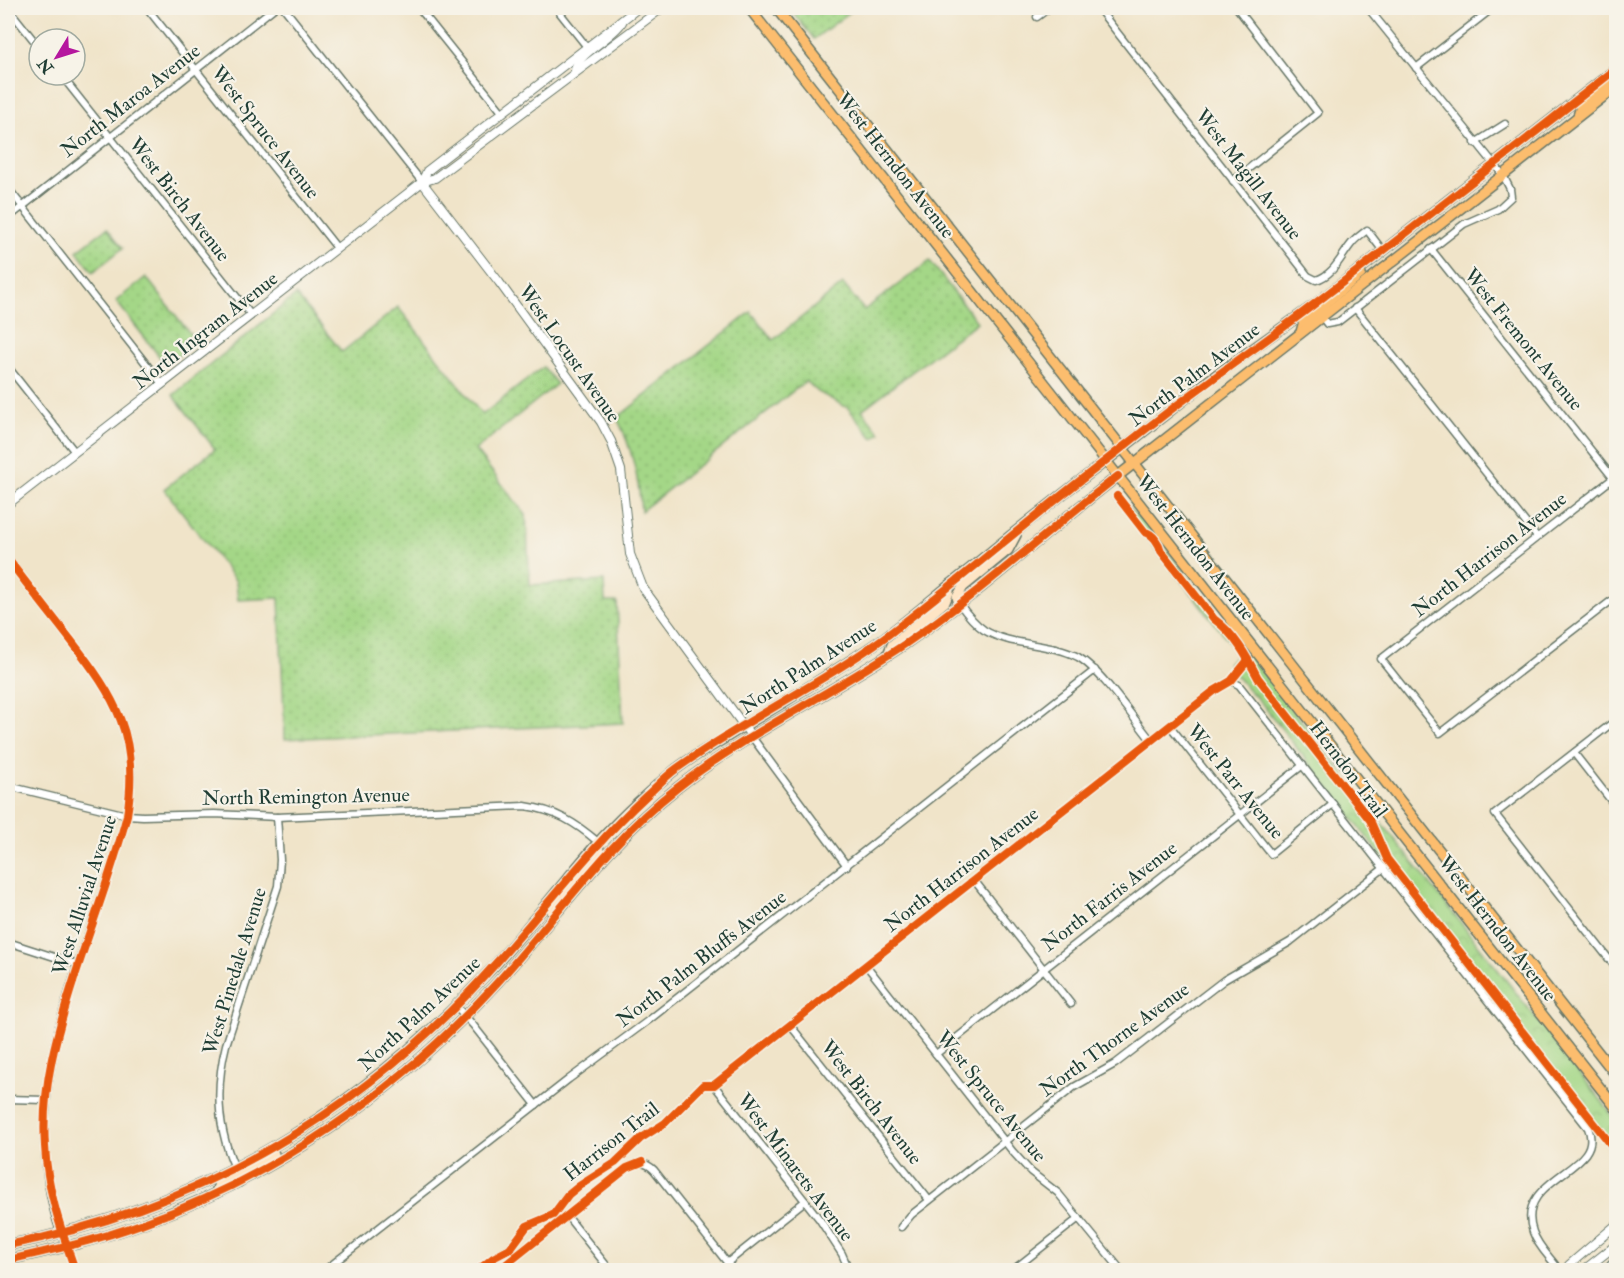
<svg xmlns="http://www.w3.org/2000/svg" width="1624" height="1278" font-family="'IM FELL Double Pica',serif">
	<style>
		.grass { fill: url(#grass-dots); stroke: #628a5e; stroke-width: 1.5 }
		.park { fill: url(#park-crowns); stroke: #628a5e; stroke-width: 1.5 }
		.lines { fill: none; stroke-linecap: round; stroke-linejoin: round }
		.minor-casing { stroke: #687768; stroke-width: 9 }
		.tertiary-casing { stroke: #687768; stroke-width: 10 }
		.secondary-casing { stroke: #687768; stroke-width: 12 }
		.primary-casing { stroke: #687768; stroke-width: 12 }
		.minor { stroke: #fff; stroke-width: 6 }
		.tertiary { stroke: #fff; stroke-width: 8 }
		.secondary { stroke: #fee5c5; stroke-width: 9 }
		.primary { stroke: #fcbd6e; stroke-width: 9 }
		.cycleway-casing { stroke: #f7f3e8; stroke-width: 11 }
		.cycleway { stroke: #e8590c; stroke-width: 8 }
		.labels { text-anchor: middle; stroke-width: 4.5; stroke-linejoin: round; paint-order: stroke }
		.street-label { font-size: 20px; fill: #1f3d34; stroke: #f7f3e8 }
	</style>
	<defs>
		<pattern id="grass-dots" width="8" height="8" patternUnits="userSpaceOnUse" patternTransform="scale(1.5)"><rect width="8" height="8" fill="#a4d787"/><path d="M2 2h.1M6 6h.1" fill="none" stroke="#8db975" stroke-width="1.8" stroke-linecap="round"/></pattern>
		<pattern id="park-crowns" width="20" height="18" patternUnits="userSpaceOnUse" patternTransform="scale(1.5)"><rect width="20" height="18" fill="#a4d787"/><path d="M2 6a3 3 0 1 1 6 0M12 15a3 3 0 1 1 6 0" fill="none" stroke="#8db975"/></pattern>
	</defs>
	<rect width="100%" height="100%" fill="#f7f3e8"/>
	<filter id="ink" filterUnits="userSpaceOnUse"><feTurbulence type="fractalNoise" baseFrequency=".0167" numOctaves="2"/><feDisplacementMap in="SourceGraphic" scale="12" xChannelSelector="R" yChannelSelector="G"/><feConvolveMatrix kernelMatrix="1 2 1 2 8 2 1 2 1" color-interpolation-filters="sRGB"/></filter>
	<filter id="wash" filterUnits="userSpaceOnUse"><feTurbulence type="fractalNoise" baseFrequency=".008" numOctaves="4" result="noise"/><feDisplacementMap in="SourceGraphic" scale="24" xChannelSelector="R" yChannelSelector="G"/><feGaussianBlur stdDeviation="1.35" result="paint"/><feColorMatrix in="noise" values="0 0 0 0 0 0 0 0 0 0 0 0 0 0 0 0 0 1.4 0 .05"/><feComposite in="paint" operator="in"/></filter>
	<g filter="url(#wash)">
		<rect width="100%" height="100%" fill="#f0e4c9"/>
		<g class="grass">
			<path d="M789 8H855L814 39Z"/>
			<path d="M107 228 123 248 93 272 77 251Z"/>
			<path d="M930 261 977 322 862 410 880 433 873 438 848 408 818 392 806 381 641 511C639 478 632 448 617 418L751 312 773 340 843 284 864 310Z"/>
			<path d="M146 277 195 340 192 342 193 344 166 365 116 301Z"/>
			<path d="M296 295 342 352 398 307 482 415 543 367 557 384 475 450 526 515 530 585 604 581 605 602H617L623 723 285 739 279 598 238 600 236 581 164 489 215 449 173 395Z"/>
		</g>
		<path class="park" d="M1122 499 1138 517 1144 522 1608 1109 1616 1125V1154L1263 705 1235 675 1228 663 1239 654 1118 500Z"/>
	</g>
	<g filter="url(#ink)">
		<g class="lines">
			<defs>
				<g id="minor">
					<path d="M8 8 39 47"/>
					<path d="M147 8 337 248"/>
					<path d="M284 8 422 182"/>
					<path d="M419 8 502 112"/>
					<path d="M556 8 587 47"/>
					<path d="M1098 8 1308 276 1316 280C1334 275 1341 256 1352 243 1356 238 1362 234 1367 230L1383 251"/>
					<path d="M1037 17 1049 8"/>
					<path d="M1416 68 1493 8"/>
					<path d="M61 75 251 315"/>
					<path d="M1475 143 1505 124"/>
					<path d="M1233 181 1318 113 1237 8"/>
					<path d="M8 188 162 384"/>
					<path d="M8 218 274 8"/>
					<path d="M1431 249 1613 478"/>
					<path d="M1355 308 1537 537"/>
					<path d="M1321 316 1327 324 1338 322 1464 224 1498 209 1511 197 1510 189 1503 175 1368 8"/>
					<path d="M8 367 75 452"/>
					<path d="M1616 476 1381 659 1440 733 1616 597"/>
					<path d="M959 603C966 613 974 623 984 630 1012 647 1049 642 1078 657 1101 670 1133 718 1151 740"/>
					<path d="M1616 720 1495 814 1616 968"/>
					<path d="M1170 726 1271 854 1333 804"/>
					<path d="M752 737 847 866"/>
					<path d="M1574 753 1616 807"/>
					<path d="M8 786 127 815 143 816 214 814 277 817 525 806C555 810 576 823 598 842"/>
					<path d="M974 880 1071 1004"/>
					<path d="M8 942 79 965"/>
					<path d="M866 965 1013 1152 1031 1172 1058 1193 1121 1270"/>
					<path d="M456 1006 473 1025 536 1105"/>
					<path d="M790 1025 929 1200"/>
					<path d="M936 1054 1303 765"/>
					<path d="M8 1099 45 1100"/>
					<path d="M235 1168C217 1128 215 1088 226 1045L278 886 280 860 277 817"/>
					<path d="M567 1216 610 1270"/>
					<path d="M901 1227 911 1215 1074 1087 1115 1064 1224 980 1290 942 1384 868"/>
					<path d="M61 1233 75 1270"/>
					<path d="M727 1263 805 1201"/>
					<path d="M325 1270 569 1079 649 1020 1095 670"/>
					<path d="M499 1270 627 1168C638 1162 645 1161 654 1170L733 1270"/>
					<path d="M849 1270 842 1254 820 1220 714 1085 1214 691 1231 681 1239 685 1588 1128C1607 1171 1513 1177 1533 1232 1538 1247 1551 1258 1559 1270"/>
					<path d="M1013 1270 1079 1218"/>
					<path d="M1605 1270 1616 1260"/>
				</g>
				<g id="tertiary">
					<path d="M575 72C573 56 613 38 622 22"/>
					<path d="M422 182 499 282 601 422 611 441 621 470 630 554 643 588 752 737"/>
					<path d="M422 182 427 171 638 8"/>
					<path d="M8 504 412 190 422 182 435 178 662 8"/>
					<path d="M8 559C28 586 49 612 70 639 116 698 140 737 127 815 90 956 10 1083 61 1233"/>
					<path d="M1567 1270 1569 1265 1616 1225"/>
					<path d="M1584 1270 1616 1245"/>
				</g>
				<g id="secondary">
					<path d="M959 603 957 597 963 587 1008 550 1016 535"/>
					<path d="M888 654 892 645 945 602 949 592V586"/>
					<path d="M552 912 558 902 599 851 598 842"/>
					<path d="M239 1182V1176L243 1171 274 1154"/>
					<path d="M216 1193 219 1183 233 1175 235 1168"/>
					<path d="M8 1245C203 1207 360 1113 494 966 529 927 561 885 596 845 618 820 644 796 670 774 687 759 709 748 728 736 780 703 835 673 885 637 907 621 928 603 950 585 1001 544 1052 501 1106 461"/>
					<path d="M8 1260C53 1250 98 1240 141 1224 277 1176 397 1092 494 986 555 920 605 844 677 788 748 732 831 694 905 644 979 594 1047 531 1118 476"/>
				</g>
				<g id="primary">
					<path d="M749 8 1616 1108"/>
					<path d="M776 8 1616 1075"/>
					<path d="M1578 116 1581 106 1616 78"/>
					<path d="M1301 332 1304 321 1361 274"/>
					<path d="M1106 461 1208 381 1314 305 1616 69"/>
					<path d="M1118 476 1616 87"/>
				</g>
			</defs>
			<use href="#minor" class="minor-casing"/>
			<use href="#tertiary" class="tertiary-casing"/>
			<use href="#secondary" class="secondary-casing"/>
			<use href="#primary" class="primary-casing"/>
			<use href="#minor" class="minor"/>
			<use href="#tertiary" class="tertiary"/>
			<use href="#secondary" class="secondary"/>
			<use href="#primary" class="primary"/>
			<defs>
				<g id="cycleway">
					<path d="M1117 496 1145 532C1153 534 1159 543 1161 551L1214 619C1234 633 1247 657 1258 678L1370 820 1387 859 1616 1151"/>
					<path d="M8 559C28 586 49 612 70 639 116 698 140 737 127 815 113 869 92 923 75 976 57 1032 41 1087 45 1146 47 1190 61 1229 75 1270"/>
					<path d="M8 1245C201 1208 367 1110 497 962 547 906 591 847 646 796 656 787 665 777 676 769 744 720 822 684 889 634 959 581 1025 523 1095 469 1132 440 1169 410 1207 383 1242 357 1278 332 1313 305 1415 227 1515 148 1616 69"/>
					<path d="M8 1260C53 1250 98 1240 141 1224 277 1176 397 1092 494 986 555 920 605 844 677 788 748 732 831 694 905 644 979 594 1047 531 1118 476"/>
					<path d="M478 1270 493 1258 510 1249 527 1226 553 1215 568 1195 579 1186 615 1163 640 1139 665 1123 703 1085H714L1214 691 1231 681 1248 660"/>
					<path d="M499 1270 627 1168 642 1162"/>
				</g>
			</defs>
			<use href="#cycleway" class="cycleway-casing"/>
			<use href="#cycleway" class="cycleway"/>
		</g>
	</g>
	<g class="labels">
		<g class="street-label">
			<text transform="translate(130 100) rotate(-38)" y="7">North Maroa Avenue</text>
			<text transform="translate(266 132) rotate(52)" y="7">West Spruce Avenue</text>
			<text transform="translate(896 165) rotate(52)" y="7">West Herndon Avenue</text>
			<text transform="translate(1249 174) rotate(52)" y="7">West Magill Avenue</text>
			<text transform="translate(180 199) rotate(52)" y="7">West Birch Avenue</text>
			<text transform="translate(205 330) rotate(-38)" y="7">North Ingram Avenue</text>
			<text transform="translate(1524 339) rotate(51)" y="7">West Fremont Avenue</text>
			<text transform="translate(570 353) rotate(55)" y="7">West Locust Avenue</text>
			<text transform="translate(1194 374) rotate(-37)" y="7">North Palm Avenue</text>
			<text transform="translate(1196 547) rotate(52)" y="7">West Herndon Avenue</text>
			<text transform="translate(1489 554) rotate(-38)" y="7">North Harrison Avenue</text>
			<text transform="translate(808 666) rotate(-33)" y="7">North Palm Avenue</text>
			<text transform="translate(1349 769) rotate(53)" y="7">Herndon Trail</text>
			<text transform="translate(1236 781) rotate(51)" y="7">West Parr Avenue</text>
			<text transform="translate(306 796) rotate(-1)" y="7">North Remington Avenue</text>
			<text transform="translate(961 869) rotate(-38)" y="7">North Harrison Avenue</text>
			<text transform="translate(84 895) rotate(-72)" y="7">West Alluvial Avenue</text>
			<text transform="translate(1109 896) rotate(-38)" y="7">North Farris Avenue</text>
			<text transform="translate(1498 928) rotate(52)" y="7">West Herndon Avenue</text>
			<text transform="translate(701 958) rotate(-38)" y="7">North Palm Bluffs Avenue</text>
			<text transform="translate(234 971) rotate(-73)" y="7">West Pinedale Avenue</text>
			<text transform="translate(419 1013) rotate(-43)" y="7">North Palm Avenue</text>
			<text transform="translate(1114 1039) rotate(-36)" y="7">North Thorne Avenue</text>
			<text transform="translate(992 1096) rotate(51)" y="7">West Spruce Avenue</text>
			<text transform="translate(872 1102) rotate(52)" y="7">West Birch Avenue</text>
			<text transform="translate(611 1141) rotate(-38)" y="7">Harrison Trail</text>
			<text transform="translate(796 1167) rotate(53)" y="7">West Minarets Avenue</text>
		</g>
	</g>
	<rect width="1624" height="1278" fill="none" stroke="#f7f3e8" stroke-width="30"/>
	<g transform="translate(57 57) rotate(232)"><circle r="28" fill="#f7f3e8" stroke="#a1aaa0" stroke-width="1.5"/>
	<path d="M0-4.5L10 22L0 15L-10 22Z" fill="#b5179e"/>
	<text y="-9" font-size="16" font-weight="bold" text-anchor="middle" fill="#1f3d34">N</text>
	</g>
</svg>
